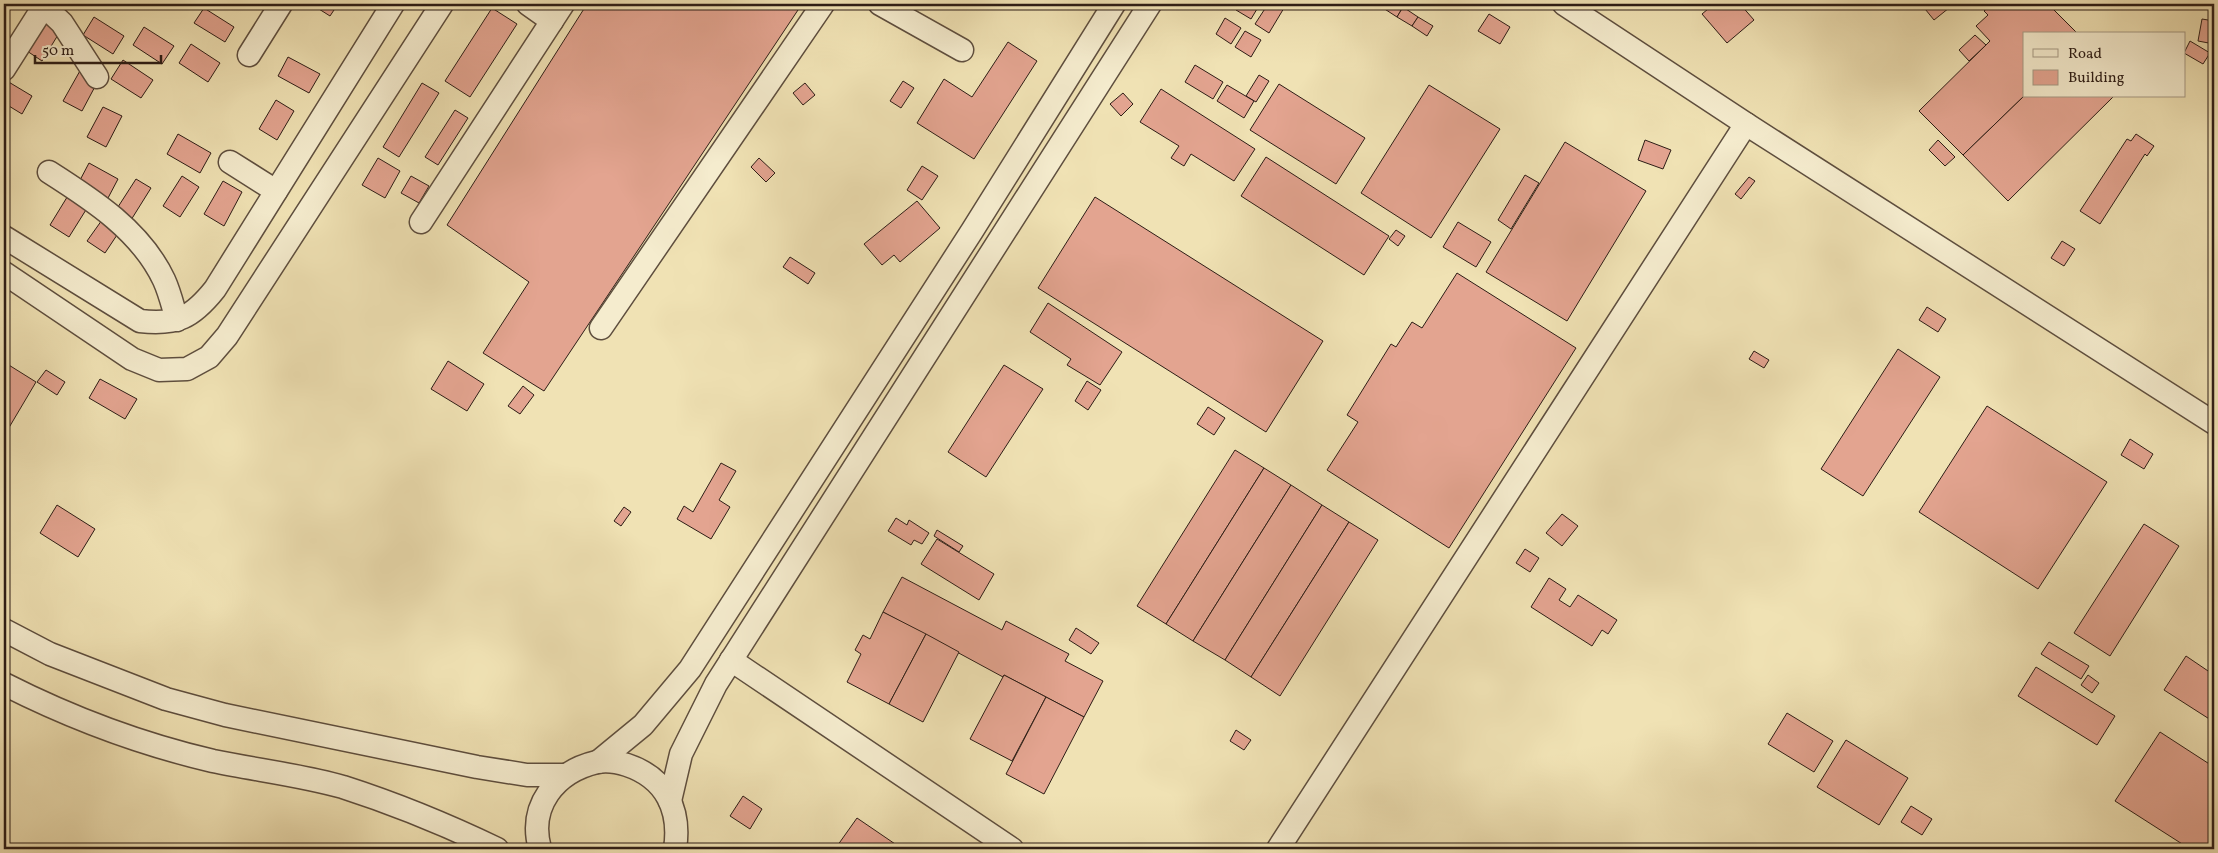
<svg xmlns="http://www.w3.org/2000/svg" width="2218" height="853" font-family="Vollkorn,serif">
	<style>
		.building { fill: #e3a490; stroke: #2d1d16 }
		.lines { fill: none; stroke-linecap: round; stroke-linejoin: round }
		.minor-casing { stroke: #5e4e3e; stroke-width: 25 }
		.minor { stroke: #f5ecce; stroke-width: 22 }
	</style>
	<rect width="100%" height="100%" fill="#f0e2b4"/>
	<filter id="stains"><feTurbulence type="fractalNoise" baseFrequency=".004" numOctaves="4"/><feColorMatrix values="0 0 0 0 .2 0 0 0 0 .09 0 0 0 0 .02 0 0 0 .5 -.17"/></filter>
	<radialGradient id="worn" r=".72"><stop offset=".6" stop-color="#630" stop-opacity="0"/><stop offset="1" stop-color="#630" stop-opacity=".3"/></radialGradient>
	<g class="building">
		<path d="M311 4H338L330 16Z"/>
		<path d="M587 4H802L544 391 483 353 529 282 447 225Z"/>
		<path d="M1239 4H1260L1251 19 1236 10Z"/>
		<path d="M1268 4H1278L1284 8 1269 33 1255 24Z"/>
		<path d="M1381 4H1397L1403 7 1397 17 1380 6Z"/>
		<path d="M1714 4H1740L1754 20 1727 43 1702 14Z"/>
		<path d="M1921 4H1954L1934 20Z"/>
		<path d="M1992 4H2048L2078 34H2024V96L1963 155 1919 111 1990 41 1976 26 1988 15 1984 11Z"/>
		<path d="M1403 7 1418 17 1412 26 1397 17Z"/>
		<path d="M204 8 234 27 225 42 194 23Z"/>
		<path d="M492 8 517 24 470 97 445 81Z"/>
		<path d="M1489 14 1510 27 1500 44 1478 31Z"/>
		<path d="M94 17 124 36 113 54 83 35Z"/>
		<path d="M1418 17 1433 26 1427 36 1412 26Z"/>
		<path d="M1225 18 1241 28 1231 44 1216 34Z"/>
		<path d="M44 19 61 30 42 61 24 49Z"/>
		<path d="M2202 19 2214 21V44L2198 41Z"/>
		<path d="M144 27 174 46 162 64 133 45Z"/>
		<path d="M1245 31 1261 40 1251 57 1235 47Z"/>
		<path d="M1975 35 1986 45 1969 61 1959 50Z"/>
		<path d="M2190 41 2210 53 2203 64 2184 53Z"/>
		<path d="M1008 42 1037 61 974 159 917 123 944 79 972 97Z"/>
		<path d="M191 44 220 63 208 82 179 63Z"/>
		<path d="M288 57 320 74 309 93 278 76Z"/>
		<path d="M123 60 153 80 141 98 111 79Z"/>
		<path d="M1195 65 1223 82 1213 99 1185 82Z"/>
		<path d="M81 69 99 79 82 111 63 101Z"/>
		<path d="M1259 75 1269 81 1256 102 1246 96Z"/>
		<path d="M7 81 32 96 22 114 4 103V87Z"/>
		<path d="M903 81 914 88 901 108 890 101Z"/>
		<path d="M422 83 439 93 399 157 383 147Z"/>
		<path d="M805 83 815 95 803 105 793 93Z"/>
		<path d="M1279 84 1365 138 1336 184 1250 130Z"/>
		<path d="M1227 85 1254 101 1244 118 1217 101Z"/>
		<path d="M1429 85 1500 129 1431 238 1361 193Z"/>
		<path d="M1161 89 1255 149 1234 181 1191 154 1184 166 1171 158 1179 146 1140 122Z"/>
		<path d="M1123 93 1133 104 1121 116 1110 104Z"/>
		<path d="M2024 96H2114L2008 201 1963 155Z"/>
		<path d="M276 100 294 111 277 140 259 129Z"/>
		<path d="M103 107 122 116 106 147 87 137Z"/>
		<path d="M455 110 468 118 438 165 425 157Z"/>
		<path d="M178 134 211 153 200 173 167 154Z"/>
		<path d="M2136 134 2154 146 2147 156 2145 154 2100 224 2080 211 2127 139 2131 141Z"/>
		<path d="M1645 140 1671 150 1663 169 1638 160Z"/>
		<path d="M1938 140 1955 157 1945 166 1929 150Z"/>
		<path d="M1565 142 1646 191 1567 321 1486 272Z"/>
		<path d="M1266 157 1389 236 1364 275 1241 196Z"/>
		<path d="M378 158 400 171 385 198 362 185Z"/>
		<path d="M759 158 775 173 766 182 751 167Z"/>
		<path d="M89 163 118 179 108 198 79 182Z"/>
		<path d="M922 166 938 176 922 200 907 190Z"/>
		<path d="M1525 175 1539 183 1511 229 1498 220Z"/>
		<path d="M182 176 199 187 180 217 163 206Z"/>
		<path d="M411 176 429 186 419 203 401 193Z"/>
		<path d="M1749 177 1755 181 1741 199 1735 194Z"/>
		<path d="M136 179 151 188 131 220 116 210Z"/>
		<path d="M223 181 242 192 224 226 204 214Z"/>
		<path d="M69 194 89 205 69 237 50 225Z"/>
		<path d="M1095 197 1323 341 1266 432 1038 288Z"/>
		<path d="M917 201 940 228 900 262 894 255 882 265 864 244Z"/>
		<path d="M102 220 119 232 105 253 87 241Z"/>
		<path d="M1458 222 1491 242 1476 267 1443 247Z"/>
		<path d="M1396 230 1405 236 1398 246 1389 239Z"/>
		<path d="M2062 241 2075 249 2064 266 2051 258Z"/>
		<path d="M790 257 815 273 808 284 783 267Z"/>
		<path d="M1457 273 1576 348 1449 548 1327 470 1358 422 1347 415 1391 344 1396 347 1412 322 1422 328Z"/>
		<path d="M1048 303 1122 352 1100 385 1067 365 1071 359 1030 332Z"/>
		<path d="M1927 307 1946 319 1938 332 1919 320Z"/>
		<path d="M1898 349 1940 377 1863 496 1821 469Z"/>
		<path d="M1754 351 1769 360 1764 368 1749 359Z"/>
		<path d="M448 361 484 384 467 411 431 389Z"/>
		<path d="M4 362 36 382 4 436Z"/>
		<path d="M1004 365 1043 389 986 477 948 452Z"/>
		<path d="M46 370 65 382 57 395 37 382Z"/>
		<path d="M100 379 137 399 125 419 89 398Z"/>
		<path d="M1087 381 1101 390 1088 410 1075 401Z"/>
		<path d="M523 386 534 395 520 414 508 406Z"/>
		<path d="M1987 406 2107 482 2038 589 1919 512Z"/>
		<path d="M1208 407 1225 418 1214 435 1197 424Z"/>
		<path d="M2130 439 2153 454 2144 469 2121 455Z"/>
		<path d="M1235 450 1264 468 1166 624 1137 606Z"/>
		<path d="M721 463 736 471 719 500 730 507 711 539 677 519 684 506 693 512Z"/>
		<path d="M1264 468 1291 485 1193 641 1166 624Z"/>
		<path d="M1291 485 1322 505 1225 660 1193 641Z"/>
		<path d="M57 505 95 529 78 557 40 533Z"/>
		<path d="M1322 505 1349 522 1251 677 1225 660Z"/>
		<path d="M624 507 631 512 621 526 614 521Z"/>
		<path d="M1562 514 1578 526 1562 546 1546 533Z"/>
		<path d="M896 518 907 525 909 520 929 533 922 544 914 540 911 545 888 531Z"/>
		<path d="M1349 522 1378 540 1280 696 1251 677Z"/>
		<path d="M2144 524 2179 546 2110 656 2074 633Z"/>
		<path d="M937 530 963 546 959 552 934 536Z"/>
		<path d="M937 539 994 574 979 600 921 564Z"/>
		<path d="M1525 549 1539 558 1530 572 1516 563Z"/>
		<path d="M902 577 1002 630 1006 621 1069 654 1065 661 1103 681 1084 717 1004 675 1003 677 883 612Z"/>
		<path d="M1549 578 1566 589 1559 600 1570 607 1578 595 1617 620 1608 634 1602 630 1592 646 1531 607Z"/>
		<path d="M883 612 926 634 889 704 847 682 861 654 855 650 863 635 870 639Z"/>
		<path d="M1076 628 1099 643 1091 654 1069 640Z"/>
		<path d="M926 634 959 652 923 722 889 704Z"/>
		<path d="M2049 642 2089 666 2081 679 2041 654Z"/>
		<path d="M2186 656 2214 675V722L2164 690Z"/>
		<path d="M2036 667 2115 716 2097 745 2018 696Z"/>
		<path d="M1004 675 1046 697 1012 761 970 739Z"/>
		<path d="M2088 675 2099 683 2092 693 2081 685Z"/>
		<path d="M1046 697 1084 717 1044 794 1006 774Z"/>
		<path d="M1787 713 1833 741 1814 772 1768 744Z"/>
		<path d="M1236 730 1251 740 1244 750 1230 741Z"/>
		<path d="M2160 732 2214 767V849H2190L2115 801Z"/>
		<path d="M1846 740 1908 778 1879 825 1817 787Z"/>
		<path d="M743 796 762 809 750 829 730 816Z"/>
		<path d="M1911 806 1932 819 1922 835 1901 822Z"/>
		<path d="M857 818 901 848 900 849H835Z"/>
	</g>
	<g class="lines">
		<defs>
			<g id="minor">
				<path d="M528 4 552 21"/>
				<path d="M880 4 962 50"/>
				<path d="M1564 4 1746 124 2214 423"/>
				<path d="M249 55 281 4"/>
				<path d="M4 69 44 6 62 23 97 77"/>
				<path d="M230 162 276 191"/>
				<path d="M49 172C93 200 141 231 164 280 170 293 173 307 177 320"/>
				<path d="M421 222 563 4"/>
				<path d="M4 237 140 321C177 325 192 318 215 289L393 4"/>
				<path d="M4 273 132 359 159 370 187 369 209 357 227 336 442 4"/>
				<path d="M601 328 823 4"/>
				<path d="M4 630 50 654 166 699 225 715 477 767 527 775H565"/>
				<path d="M731 660 1012 849"/>
				<path d="M4 684C71 718 140 744 213 761 256 770 301 775 343 787 396 804 447 825 497 849"/>
				<path d="M598 762 643 725 690 669 972 231 1114 4"/>
				<path d="M670 801 681 754 716 684 1150 4"/>
				<path d="M540 849C528 806 555 772 597 762 607 760 618 762 627 765 666 778 681 810 675 849"/>
				<path d="M1278 849 1746 124"/>
			</g>
		</defs>
		<use href="#minor" class="minor-casing"/>
		<use href="#minor" class="minor"/>
	</g>
	<rect width="2218" height="853" fill="none" stroke="#f0e2b4" stroke-width="20"/>
	<rect x="5" y="5" width="2208" height="843" fill="none" stroke="#2d1d16" stroke-width="2.5"/>
	<rect x="10" y="10" width="2198" height="833" fill="none" stroke="#2d1d16"/>
	<rect x="2023" y="32" width="162" height="65" fill="#f5ecce" stroke="#a59984"/>
	<rect x="2033" y="49" width="25" height="8" fill="#f5ecce" stroke="#a59984"/>
	<text x="2068" y="58" font-size="15" fill="#2d1d16">Road</text>
	<rect x="2033" y="70" width="25" height="15" fill="#e3a490" stroke="#a59984"/>
	<text x="2068" y="82" font-size="15" fill="#2d1d16">Building</text>
	<path d="M35 55v8h126v-8" fill="none" stroke="#2d1d16" stroke-width="2.5"/>
	<text x="42" y="55" font-size="15" fill="#2d1d16" stroke="#f5ecce" stroke-width="4" paint-order="stroke">50 m</text>
	<rect width="100%" height="100%" filter="url(#stains)"/>
	<rect width="100%" height="100%" fill="url(#worn)"/>
</svg>
